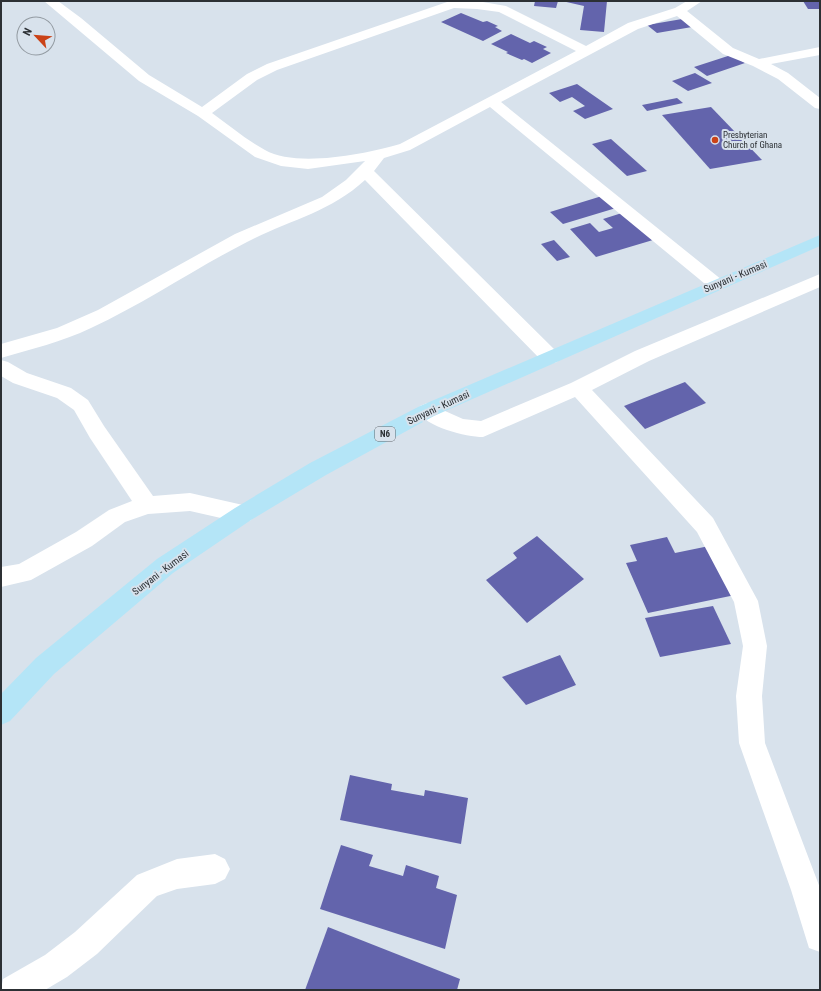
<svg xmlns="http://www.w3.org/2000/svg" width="821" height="991" font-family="'Roboto Condensed',sans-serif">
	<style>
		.building { fill: #6364ac }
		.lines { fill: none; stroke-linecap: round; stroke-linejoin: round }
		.minor { fill: #fff; fill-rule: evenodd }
		.primary { fill: #b4e5f7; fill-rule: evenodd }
		.poi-dot { fill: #ca4217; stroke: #d8e2ec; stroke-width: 1.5 }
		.labels { text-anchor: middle; stroke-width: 4; stroke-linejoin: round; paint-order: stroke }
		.far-poi-label { font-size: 9px; fill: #2c3034; stroke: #d8e2ec; text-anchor: start }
		.shield { fill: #d8e2ec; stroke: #60656b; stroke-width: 1 }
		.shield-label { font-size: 9px; font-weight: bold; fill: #2c3034 }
		.street-label { font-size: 10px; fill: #2c3034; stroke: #d8e2ec }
	</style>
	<rect width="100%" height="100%" fill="#d8e2ec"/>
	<g class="building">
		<path d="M535 1H558L556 8 534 6Z"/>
		<path d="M562 1H607L604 32 580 30 584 6Z"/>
		<path d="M803 1H820V9H808Z"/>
		<path d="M461 13 483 22 487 21 498 26 495 27 502 31 483 41 441 22Z"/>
		<path d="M682 19 692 27 657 33 647 25Z"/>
		<path d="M511 34 530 43 534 41 547 47 543 49 551 53 532 63 524 59 522 60 506 53 508 52 491 44Z"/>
		<path d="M731 55 745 63 707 76 694 67Z"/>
		<path d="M695 73 712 83 688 91 672 81Z"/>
		<path d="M577 84 613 109 585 119 573 111 585 106 572 97 560 102 549 93Z"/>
		<path d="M677 98 683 103 647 111 642 105Z"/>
		<path d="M711 107 762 160 710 169 662 115Z"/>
		<path d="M611 139 647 171 627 176 592 144Z"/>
		<path d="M602 196 616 208 563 224 550 212Z"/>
		<path d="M625 212 653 240 596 257 570 229 590 223 599 232 613 228 603 219Z"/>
		<path d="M554 240 570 257 557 261 541 244Z"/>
		<path d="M685 382 706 403 645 429 624 406Z"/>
		<path d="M537 536 584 579 527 623 486 580 517 558 513 553Z"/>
		<path d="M667 537 675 553 714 545 740 594 648 613 626 563 637 561 630 545Z"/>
		<path d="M713 606 731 644 660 657 645 618Z"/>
		<path d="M560 655 576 685 526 705 502 677Z"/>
		<path d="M350 775 392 784 391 790 424 796 425 790 468 798 461 844 340 820Z"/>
		<path d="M341 845 373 855 369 866 403 876 406 865 439 876 436 888 457 895 445 949 320 909Z"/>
		<path d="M328 927 460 979 457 990H305Z"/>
	</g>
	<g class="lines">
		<g class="minor">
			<path d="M44 1H58L81 18 149 75 202 107 247 74 267 64 450 1H477L506 6 586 46 628 23 675 8 687 1H702L687 11 733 48 759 59 820 47V55L771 64 788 73 820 98V109L815 108 778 79 753 66 723 54 677 16 638 29 501 102 722 280 725 284 722 288 716 290 710 288 490 107 410 150 384 158 374 171 557 352 560 357 557 362 550 364 543 362 365 180C329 213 289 220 247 242 194 269 145 303 91 328 62 342 31 349 1 358V344L57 328 98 310 235 234 322 197 346 180 365 161 308 169 281 166 255 157 198 116 139 81ZM454 8 477 9 499 12 576 51 400 144C366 154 296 168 265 150 246 140 229 125 212 113L257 80 277 70Z"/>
			<path d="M820 274V287L649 361 592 390 713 518 758 601 767 646 762 696 765 743 820 888V952L809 948 791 890 739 743 736 696 743 646 734 602 697 532 575 397 483 437C466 437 426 427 417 411L420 406 427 403 463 419 481 421 571 383 635 351Z"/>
			<path d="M1 360 8 362 27 373 71 388 88 400 104 426 153 496 190 493 243 505 251 508 254 514 251 520 243 523 190 511 148 514 125 522 92 546 31 580 1 587V567L19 564 76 532 109 510 132 501 90 438 74 410 57 398 13 383 1 376Z"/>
			<path d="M215 854 225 859 230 869 225 879 215 884 177 889 157 896 97 954 67 977 45 990H1L3 979 45 955 75 932 137 875 177 859Z"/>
		</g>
		<path class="primary" d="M820 235V246L434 416 326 475 251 520 173 573 54 674 10 721 1 725V694L36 658 157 559 235 508 310 463 420 406Z"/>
	</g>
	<circle class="poi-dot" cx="715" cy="140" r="4"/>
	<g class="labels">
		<g class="far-poi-label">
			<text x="723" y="138">Presbyterian<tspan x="723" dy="10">Church of Ghana</tspan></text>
		</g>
		<rect class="shield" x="375" y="427" width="20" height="14" rx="3"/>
		<g class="shield-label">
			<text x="385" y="437">N6</text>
		</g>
		<g class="street-label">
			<text transform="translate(735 276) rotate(-23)" y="4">Sunyani - Kumasi</text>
			<text transform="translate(438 407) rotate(-25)" y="4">Sunyani - Kumasi</text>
			<text transform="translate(160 572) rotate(-37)" y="4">Sunyani - Kumasi</text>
		</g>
	</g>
	<rect width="821" height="991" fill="none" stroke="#2c3034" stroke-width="4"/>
	<g transform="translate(36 36) rotate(296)"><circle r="19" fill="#d8e2ec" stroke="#939ba2"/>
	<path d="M0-3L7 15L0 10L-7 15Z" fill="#ca4217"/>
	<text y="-6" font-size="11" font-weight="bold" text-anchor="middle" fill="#2c3034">N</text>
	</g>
</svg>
